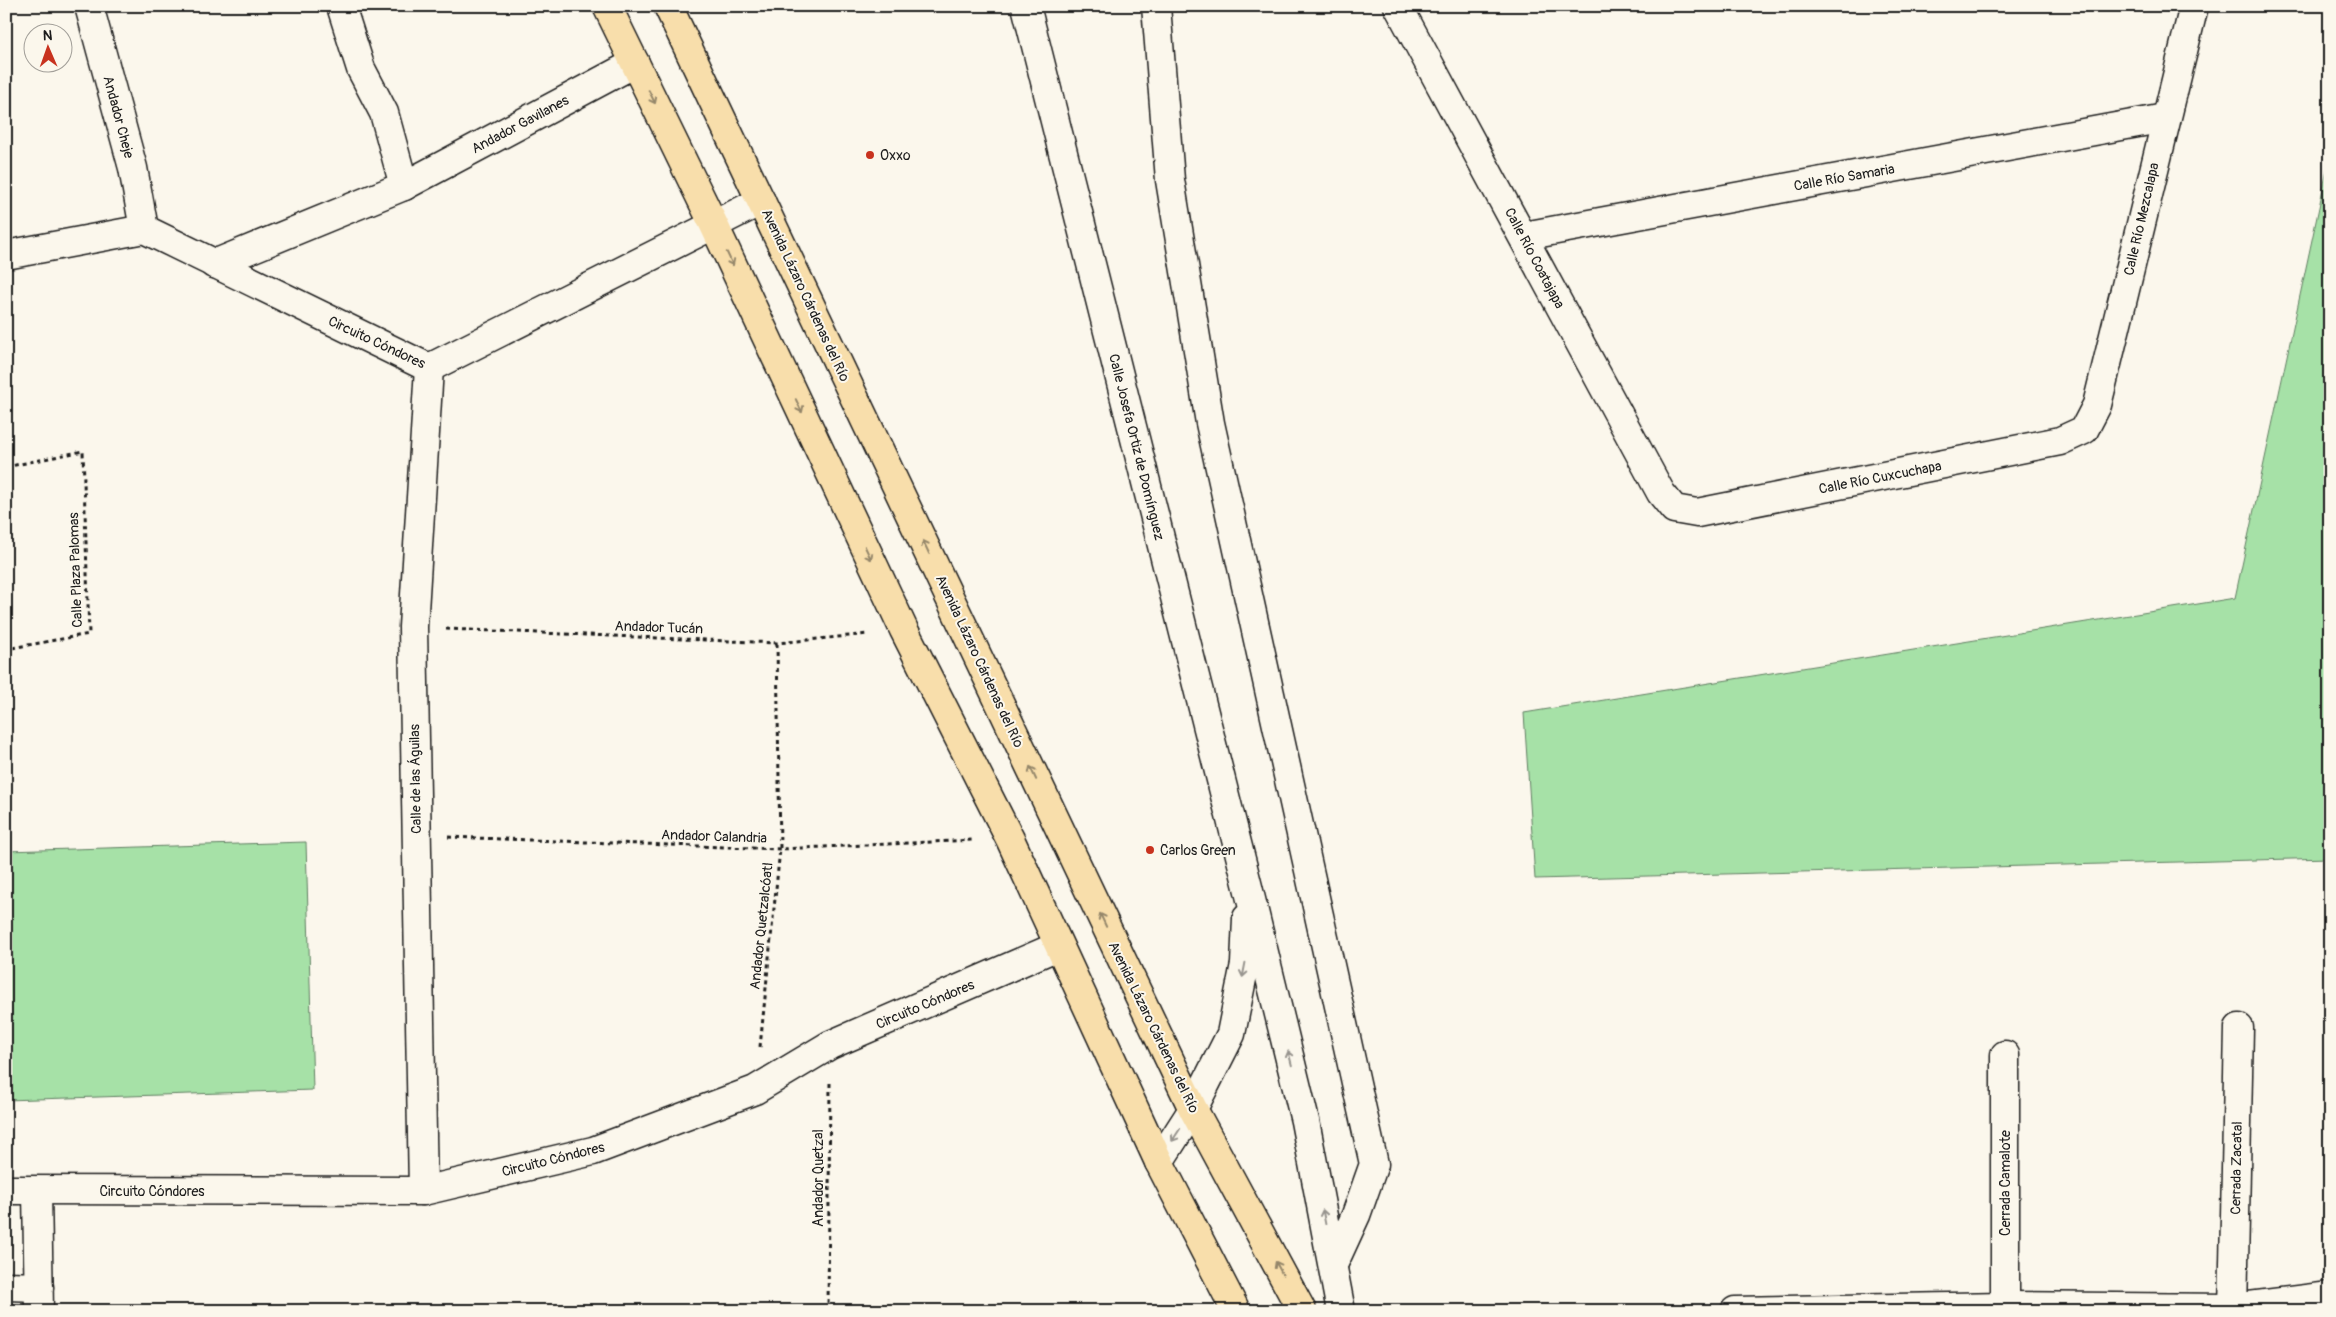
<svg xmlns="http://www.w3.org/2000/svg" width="2336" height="1317" font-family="Pangolin,sans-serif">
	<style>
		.green { fill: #a6e1a7; stroke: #617e62 }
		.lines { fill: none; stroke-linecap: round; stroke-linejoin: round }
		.minor-casing { stroke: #1c1c1c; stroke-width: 31 }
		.major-casing { stroke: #1c1c1c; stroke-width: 31 }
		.path { stroke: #1c1c1c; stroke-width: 3; stroke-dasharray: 4 4; stroke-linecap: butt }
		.minor { stroke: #fbf7ec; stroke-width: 28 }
		.major { stroke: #f8deab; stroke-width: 28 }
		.oneway { stroke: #95876b }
		.oneway2 { stroke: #97948e }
		.poi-dot { fill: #c8321e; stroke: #fbf7ec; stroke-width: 2 }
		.labels { text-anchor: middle; stroke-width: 4; stroke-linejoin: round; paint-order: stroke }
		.street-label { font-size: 14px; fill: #1c1c1c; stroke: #fbf7ec }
		.poi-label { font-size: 14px; fill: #1c1c1c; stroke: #fbf7ec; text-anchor: start }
	</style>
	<rect width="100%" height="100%" fill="#fbf7ec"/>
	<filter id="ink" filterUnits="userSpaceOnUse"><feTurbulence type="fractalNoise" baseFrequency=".02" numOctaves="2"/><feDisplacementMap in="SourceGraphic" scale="10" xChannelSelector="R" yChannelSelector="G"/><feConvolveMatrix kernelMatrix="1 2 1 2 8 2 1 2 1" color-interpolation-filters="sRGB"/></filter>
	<g filter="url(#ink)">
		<g class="green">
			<path d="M2330 156V858L1535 879 1524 713 2235 598Z"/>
			<path d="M306 842 313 1090 6 1100V851Z"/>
		</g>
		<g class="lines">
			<defs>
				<g id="minor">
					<path d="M89 6 133 168 144 229"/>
					<path d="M341 6 361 69 384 113 404 186"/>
					<path d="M1026 6 1248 887 1305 1121 1341 1311"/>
					<path d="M1156 6 1170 180 1210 423 1374 1164 1356 1215 1333 1265"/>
					<path d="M1398 6 1661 493 1674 509 1697 513 2060 441 2084 430 2097 405 2194 6"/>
					<path d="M1524 236 2165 118"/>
					<path d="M6 255 144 229 429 368 761 201"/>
					<path d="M214 264 404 186 635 63"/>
					<path d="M2005 1055V1311"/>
					<path d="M1159 1162 1193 1109 1231 1034 1245 964 1247 918"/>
					<path d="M6 1190 423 1191 593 1151 755 1090 830 1045 1058 946"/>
					<path d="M37 1191 39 1311"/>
					<path d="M423 1191 413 627 429 368"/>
					<path d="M6 1286 39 1287"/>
					<path d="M1735 1311 2005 1306 2233 1308 2330 1296"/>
					<path d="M2233 1311 2239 1028"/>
				</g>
				<g id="major">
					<path d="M607 6 713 223 904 630 1010 839 1159 1162 1236 1311"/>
					<path d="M668 6 1193 1109 1302 1311"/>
				</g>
			</defs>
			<use href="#minor" class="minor-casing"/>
			<use href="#major" class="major-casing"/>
			<g class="path">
				<path d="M6 467 83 451 89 634 6 649"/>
				<path d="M446 629 777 643 869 634"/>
				<path d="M448 837 780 849 974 840"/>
				<path d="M760 1047 780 849 777 643"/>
				<path d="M828 1311 830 1083"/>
			</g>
			<use href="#minor" class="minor"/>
			<use href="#major" class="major"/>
		</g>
		<defs><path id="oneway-shaft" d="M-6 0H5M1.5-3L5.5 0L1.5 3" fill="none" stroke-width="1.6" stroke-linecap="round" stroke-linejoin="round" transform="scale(1.25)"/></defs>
		<g class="oneway">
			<use href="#oneway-shaft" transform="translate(652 97) rotate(64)"/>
			<use href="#oneway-shaft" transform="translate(730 259) rotate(65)"/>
			<use href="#oneway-shaft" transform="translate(799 406) rotate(65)"/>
			<use href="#oneway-shaft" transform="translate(926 547) rotate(-115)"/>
			<use href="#oneway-shaft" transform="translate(868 553) rotate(65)"/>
			<use href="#oneway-shaft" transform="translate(1033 773) rotate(-115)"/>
			<use href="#oneway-shaft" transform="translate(1103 920) rotate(-115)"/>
			<use href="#oneway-shaft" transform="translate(1279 1268) rotate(-118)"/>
		</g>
		<g class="oneway2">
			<use href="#oneway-shaft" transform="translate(1244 970) rotate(101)"/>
			<use href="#oneway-shaft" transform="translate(1290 1058) rotate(-104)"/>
			<use href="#oneway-shaft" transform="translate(1176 1135) rotate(123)"/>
			<use href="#oneway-shaft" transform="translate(1324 1217) rotate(-101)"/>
		</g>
	</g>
	<g class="poi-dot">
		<circle cx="870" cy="155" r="5"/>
		<circle cx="1150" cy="850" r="5"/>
	</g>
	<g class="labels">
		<g class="street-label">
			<text transform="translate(119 117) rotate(75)" y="5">Andador Cheje</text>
			<text transform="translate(520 124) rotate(-28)" y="5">Andador Gavilanes</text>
			<text transform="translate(1844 177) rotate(-10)" y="5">Calle Río Samaria</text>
			<text transform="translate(2141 219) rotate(-77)" y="5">Calle Río Mezcalapa</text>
			<text transform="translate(1535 258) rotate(62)" y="5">Calle Río Coatajapa</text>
			<text transform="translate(806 295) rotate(65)" y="5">Avenida Lázaro Cárdenas del Río</text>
			<text transform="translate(377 342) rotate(25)" y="5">Circuito Cóndores</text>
			<text transform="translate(1137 447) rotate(76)" y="5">Calle Josefa Ortiz de Domínguez</text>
			<text transform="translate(1880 477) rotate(-11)" y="5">Calle Río Cuxcuchapa</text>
			<text transform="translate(75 570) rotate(-92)" y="5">Calle Plaza Palomas</text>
			<text transform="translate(659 627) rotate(2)" y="5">Andador Tucán</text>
			<text transform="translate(980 661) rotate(65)" y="5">Avenida Lázaro Cárdenas del Río</text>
			<text transform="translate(415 779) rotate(-91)" y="5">Calle de las Águilas</text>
			<text transform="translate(714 836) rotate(2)" y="5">Andador Calandria</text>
			<text transform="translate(761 926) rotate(-84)" y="5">Andador Quetzalcóatl</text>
			<text transform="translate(925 1004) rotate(-23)" y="5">Circuito Cóndores</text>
			<text transform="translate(1154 1027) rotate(64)" y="5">Avenida Lázaro Cárdenas del Río</text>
			<text transform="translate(553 1159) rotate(-14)" y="5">Circuito Cóndores</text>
			<text transform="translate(2236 1168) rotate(-89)" y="5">Cerrada Zacatal</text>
			<text transform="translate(818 1178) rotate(-90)" y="5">Andador Quetzal</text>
			<text transform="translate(2005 1183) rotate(-90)" y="5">Cerrada Camalote</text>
			<text x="152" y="1196">Circuito Cóndores</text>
		</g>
		<g class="poi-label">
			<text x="880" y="160">Oxxo</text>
			<text x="1160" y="855">Carlos Green</text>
		</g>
	</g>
	<rect width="2336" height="1317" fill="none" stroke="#fbf7ec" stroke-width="25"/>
	<rect x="12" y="12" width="2311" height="1292" fill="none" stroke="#1c1c1c" stroke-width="2" filter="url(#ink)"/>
	<g transform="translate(48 48) rotate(358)"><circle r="24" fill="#fbf7ec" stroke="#a29f99"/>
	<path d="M0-4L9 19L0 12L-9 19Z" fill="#c8321e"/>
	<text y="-8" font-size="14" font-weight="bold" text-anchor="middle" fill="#1c1c1c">N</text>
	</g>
</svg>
